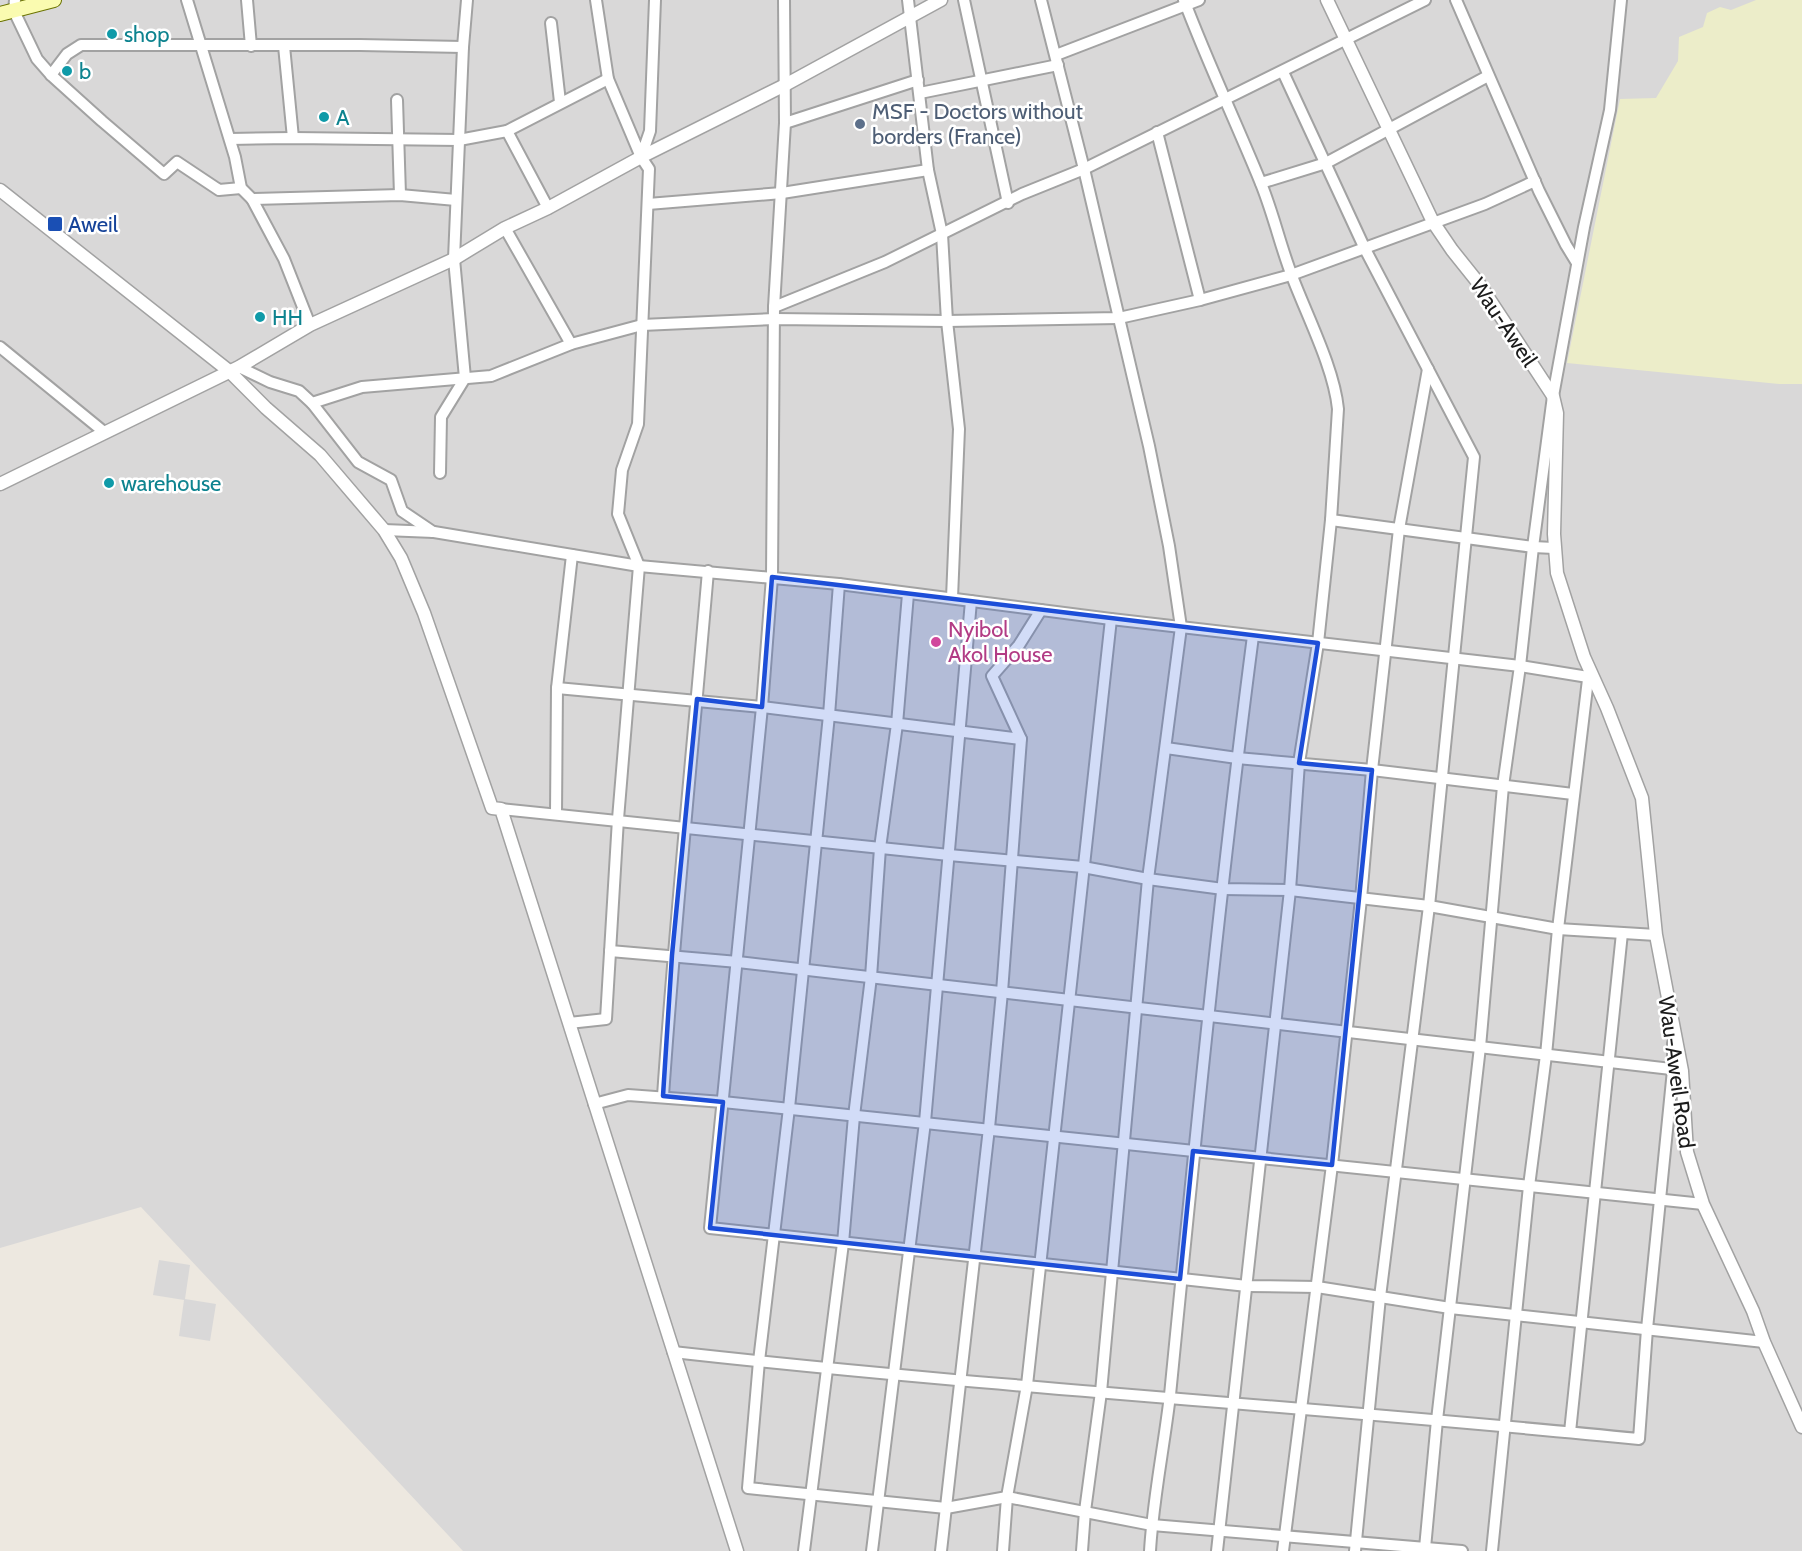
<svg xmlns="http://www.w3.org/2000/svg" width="1802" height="1551" font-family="Cabin,sans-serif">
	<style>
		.residential { fill: #d9d8d8 }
		.farmland { fill: #ecedc9 }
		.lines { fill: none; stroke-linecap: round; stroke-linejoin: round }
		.minor-casing { stroke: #a2a2a2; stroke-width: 14 }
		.tertiary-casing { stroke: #a2a2a2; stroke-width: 15 }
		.secondary-casing { stroke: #6b7301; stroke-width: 16 }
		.minor { stroke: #fff; stroke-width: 10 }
		.tertiary { stroke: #fff; stroke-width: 12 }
		.secondary { stroke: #fafbb0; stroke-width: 14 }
		.marked { fill: #1d4ed8; fill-opacity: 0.2; stroke: #1d4ed8; stroke-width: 4.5; stroke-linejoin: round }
		.culture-dot { fill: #0f9aa8; stroke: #fff; stroke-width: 2 }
		.service-dot { fill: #5c6f8a; stroke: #fff; stroke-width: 2 }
		.transit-dot { fill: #1a4fb4; stroke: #fff; stroke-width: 2 }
		.hotel-dot { fill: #d1479c; stroke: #fff; stroke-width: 2 }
		.labels { text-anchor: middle; stroke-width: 5; stroke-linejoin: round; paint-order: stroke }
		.culture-label { font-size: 22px; fill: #0d838f; stroke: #fff; text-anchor: start }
		.service-label { font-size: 22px; fill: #4e5e75; stroke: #fff; text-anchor: start }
		.transit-label { font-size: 22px; fill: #164399; stroke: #fff; text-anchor: start }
		.street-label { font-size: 22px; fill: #1b1b1b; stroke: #fff }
		.hotel-label { font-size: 22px; fill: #b23c85; stroke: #fff; text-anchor: start }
	</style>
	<rect width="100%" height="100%" fill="#ede8e0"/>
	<g class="residential">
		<path d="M0 0H1802V1551H463L141 1207 0 1248Z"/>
		<path d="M159 1260 190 1265 185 1299 216 1304 210 1341 179 1336 184 1300 153 1295Z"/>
	</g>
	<path class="farmland" d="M1756 0H1802V384H1779L1567 363 1620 99 1656 98 1678 61 1679 37 1703 27 1707 13 1720 7 1731 10Z"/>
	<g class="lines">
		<defs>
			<g id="minor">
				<path d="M15 0 14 11 37 59 51 75 102 121 164 174 177 162 219 190 241 188"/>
				<path d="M187 0 235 157 241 188 252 199 400 195 456 200"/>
				<path d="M247 0 251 46"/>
				<path d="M596 0 608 79 641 157 650 131 655 0"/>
				<path d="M784 0 785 123 774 307 772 577 762 707 710 1228 1247 1286 1317 1287 1450 1308 1764 1342"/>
				<path d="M908 0 928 170 942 234 947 321 959 429 952 598"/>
				<path d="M964 0 1008 203"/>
				<path d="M1041 0 1084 169 1149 446 1169 546 1181 627 1148 879 1101 1392 1085 1511 1082 1551"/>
				<path d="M1184 0C1207 61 1235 120 1260 181 1273 212 1280 245 1292 276 1307 316 1334 368 1338 409L1331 520 1318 643 1299 763 1290 890 1217 1551"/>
				<path d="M1456 0 1539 191 1566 245 1577 263"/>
				<path d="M551 23 560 102"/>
				<path d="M284 46 293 138"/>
				<path d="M1056 55 1199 0"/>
				<path d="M1283 72 1365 249 1474 457 1429 906 1380 1297 1355 1551"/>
				<path d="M51 75 67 54 81 45H360L463 47"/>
				<path d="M920 93 1058 65"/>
				<path d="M397 100 400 195"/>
				<path d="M785 123 918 80"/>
				<path d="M507 131 548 208"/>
				<path d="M1157 132 1200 300"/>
				<path d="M230 139 293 138 459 140 507 131 608 79"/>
				<path d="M1261 183 1326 163 1488 76"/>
				<path d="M252 199 284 259 310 325"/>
				<path d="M648 204 782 193 928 170"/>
				<path d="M505 228 571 344"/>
				<path d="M774 307 885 262 1022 194 1084 169 1425 0"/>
				<path d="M0 347 104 432"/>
				<path d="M239 367 270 382 299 391 312 403 362 387 491 376 571 344 642 325 775 319 947 321 1119 318 1200 300 1291 275 1485 204 1535 181"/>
				<path d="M312 403 358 462 391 480 402 511 433 532"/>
				<path d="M440 473 441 417 465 378 454 259 463 47 467 0"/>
				<path d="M1331 520 1533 547 1554 548"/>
				<path d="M384 530 434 532 639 566 839 584 1111 619 1520 666 1588 677"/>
				<path d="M839 584 829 715 789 1108 759 1361 748 1488 946 1508 1007 1497 1152 1525 1462 1551"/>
				<path d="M557 688 762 707 1021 739"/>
				<path d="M1166 748 1237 758 1372 770 1573 794"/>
				<path d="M501 809 949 855 1083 867 1148 879 1223 889 1290 890 1429 906 1558 929 1656 935"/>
				<path d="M556 814 557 688 572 555"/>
				<path d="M610 951 738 962 1680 1070"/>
				<path d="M569 1023 606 1019 618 819 639 566 618 514 622 470 638 424 649 169 641 157"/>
				<path d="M663 1096C675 921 693 746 708 571"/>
				<path d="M594 1104 628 1095 723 1102 1703 1204"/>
				<path d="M673 1352C995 1388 1318 1407 1639 1439L1647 1329 1673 1070V1043"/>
				<path d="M1570 1432 1622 933"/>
				<path d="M1425 1548 1437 1420 1480 1047 1503 786 1520 666 1533 547 1553 396 1584 227 1610 110 1621 0"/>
				<path d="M804 1551 843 1243 854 1116 871 977 880 848 897 724 908 594"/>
				<path d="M872 1551 925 1122 971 601"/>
				<path d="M941 1551 989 1128 1002 992 1021 739 992 676 1019 645 1041 610"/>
				<path d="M1003 1551 1007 1497 1027 1385 1111 619"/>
				<path d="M1150 1551C1153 1499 1164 1447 1170 1395 1195 1142 1220 888 1253 636"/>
				<path d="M1283 1551 1332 1165 1361 899 1372 770 1399 529 1428 369"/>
				<path d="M1492 1551 1529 1186 1546 1055 1558 929 1589 671"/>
			</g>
			<g id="tertiary">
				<path d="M1327 0 1433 222 1452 250 1480 285 1553 396 1557 413 1554 534 1557 573 1584 657 1607 708 1642 798 1656 935 1682 1071 1687 1152 1703 1204 1753 1311 1764 1342 1802 1427"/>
				<path d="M0 190 229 371 266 408 320 455 384 530 401 558 424 613 492 808 501 809 737 1551"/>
				<path d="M0 484 239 367 310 325 454 259 505 228 548 208 643 156 785 85 941 0"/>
			</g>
			<path id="secondary" d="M0 14 54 0"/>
		</defs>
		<use href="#minor" class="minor-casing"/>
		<use href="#tertiary" class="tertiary-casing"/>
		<use href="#secondary" class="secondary-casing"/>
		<use href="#minor" class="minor"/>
		<use href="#tertiary" class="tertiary"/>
		<use href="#secondary" class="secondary"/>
	</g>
	<path class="marked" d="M772 577 1318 643 1299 763 1372 770 1332 1165 1193 1151 1180 1279 710 1228 723 1102 663 1096 672 955 697 699 762 707Z"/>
	<g class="culture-dot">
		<circle cx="112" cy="34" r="6"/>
		<circle cx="67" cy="71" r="6"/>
		<circle cx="324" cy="117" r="6"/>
		<circle cx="260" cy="317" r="6"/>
		<circle cx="109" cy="483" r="6"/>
	</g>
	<circle class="service-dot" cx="860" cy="124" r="6"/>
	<rect class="transit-dot" x="47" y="216" width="16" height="16" rx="3"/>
	<circle class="hotel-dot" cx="936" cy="642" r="6"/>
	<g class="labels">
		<g class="culture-label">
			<text x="124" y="42">shop</text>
			<text x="79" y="79">b</text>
			<text x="336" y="125">A</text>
			<text x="272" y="325">HH</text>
			<text x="121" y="491">warehouse</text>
		</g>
		<g class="service-label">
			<text x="872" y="119">MSF - Doctors without<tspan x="872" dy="25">borders (France)</tspan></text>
		</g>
		<g class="transit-label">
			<text x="68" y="232">Aweil</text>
		</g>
		<g class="street-label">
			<text transform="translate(1504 322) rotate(56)" y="8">Wau-Aweil</text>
			<text transform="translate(1677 1072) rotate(82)" y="8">Wau-Aweil Road</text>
		</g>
		<g class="hotel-label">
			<text x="948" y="637">Nyibol<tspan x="948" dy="25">Akol House</tspan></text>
		</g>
	</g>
</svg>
